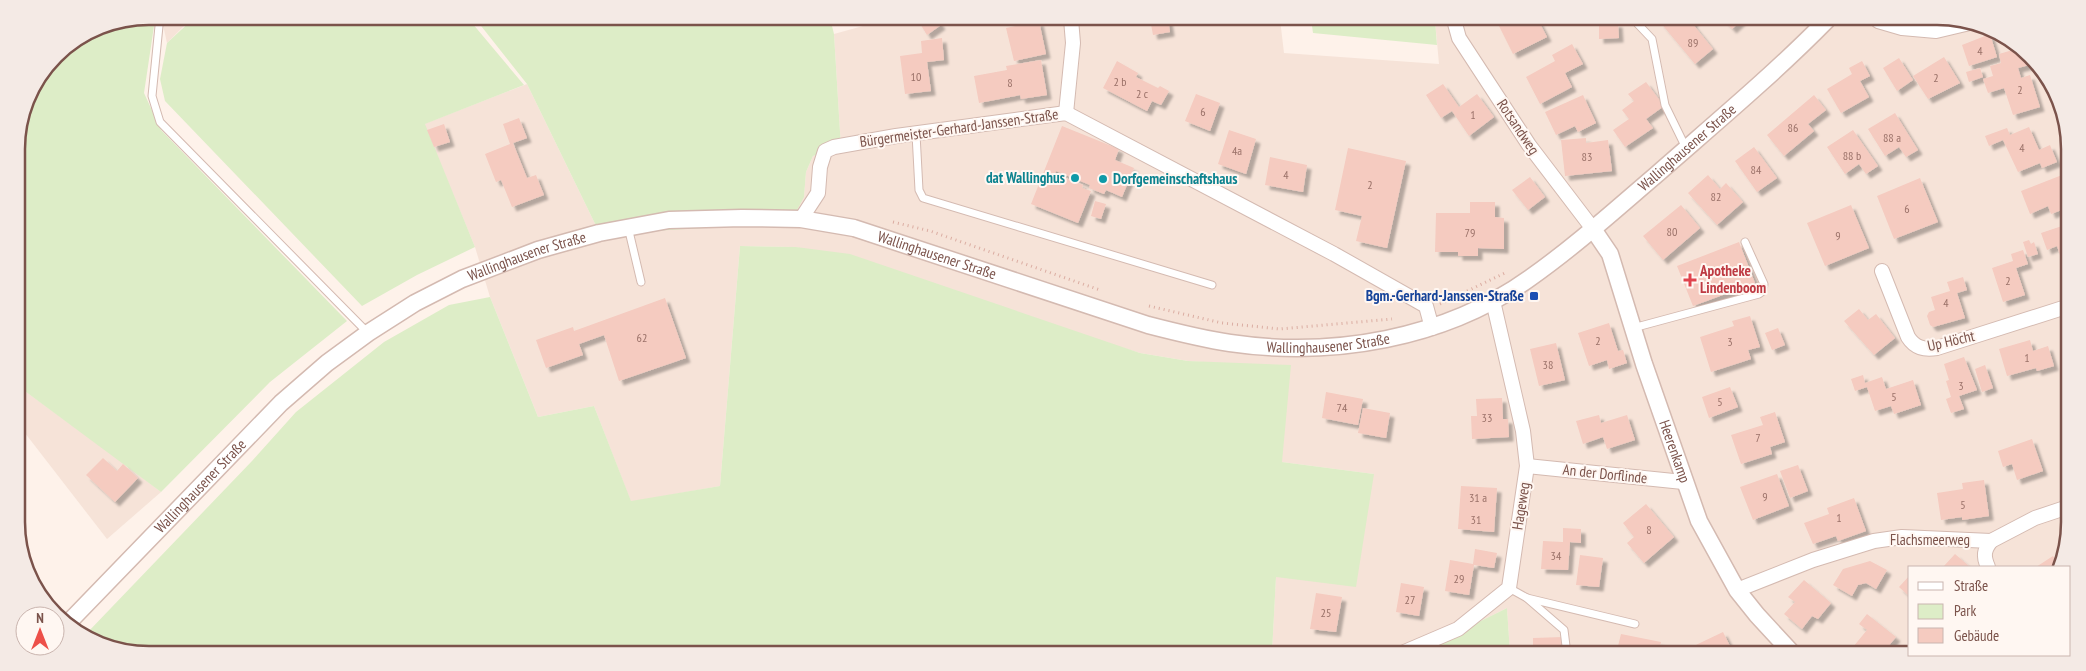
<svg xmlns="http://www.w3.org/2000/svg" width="2086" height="671" font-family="'PT Sans Narrow',sans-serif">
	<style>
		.residential { fill: #f6e3d8 }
		.green { fill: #ddedc7 }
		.building { fill: #f5cbc0; filter: url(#shadow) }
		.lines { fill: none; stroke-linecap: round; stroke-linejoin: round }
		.service-casing { stroke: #d4bab1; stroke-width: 9 }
		.minor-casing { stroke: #d4bab1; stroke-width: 16 }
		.tertiary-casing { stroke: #d4bab1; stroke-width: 19 }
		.path { stroke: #dbada2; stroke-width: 3; stroke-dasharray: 1 4; stroke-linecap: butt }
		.service { stroke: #fff; stroke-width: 7 }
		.minor { stroke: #fff; stroke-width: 14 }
		.tertiary { stroke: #fff; stroke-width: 16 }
		.culture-dot { fill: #0f9aa8; stroke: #fff7f2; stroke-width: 2 }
		.health-dot { fill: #e0444e; stroke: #fff7f2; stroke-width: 2 }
		.transit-dot { fill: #1a4fb4; stroke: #fff7f2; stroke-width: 2 }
		.labels { text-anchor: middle; stroke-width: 4; stroke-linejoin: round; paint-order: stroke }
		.number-label { font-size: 12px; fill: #9a7168 }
		.street-label { font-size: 15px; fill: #7b534b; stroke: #fff7f2 }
		.culture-label { font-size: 15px; font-weight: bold; fill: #0d838f; stroke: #fff7f2; text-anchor: end }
		.health-label { font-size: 15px; font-weight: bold; fill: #be3a42; stroke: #fff7f2; text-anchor: start }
		.transit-label { font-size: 15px; font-weight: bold; fill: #164399; stroke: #fff7f2; text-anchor: end }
		.rim { fill: none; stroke: #7b534b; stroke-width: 2.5 }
	</style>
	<defs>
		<filter id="shadow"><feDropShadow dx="4.5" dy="4.5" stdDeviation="1" flood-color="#0004"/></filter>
	</defs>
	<rect width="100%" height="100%" fill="#fef2ea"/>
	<g class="residential">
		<path d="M161 16H194L167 43Z"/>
		<path d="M892 18 1280 19 1284 53 1439 64 1435 20 1971 21 2037 61 2067 124 2065 556 2060 567H1910V654L1510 653 1507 608 1416 653H1272L1276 576 1374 474 1282 462 1219 363 1188 361 1140 353 796 247 740 246 720 486 631 502 594 406 538 417 490 297 475 247 424 124 527 84 600 234 804 197 806 172 813 156 841 148 834 34Z"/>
		<path d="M18 386 118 459 161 492 107 539 18 424Z"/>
	</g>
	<g class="green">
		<path d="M153 16 154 26 144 93 161 130 347 321 270 382 161 492 18 386 17 141 26 98 55 55 99 26Z"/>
		<path d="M196 16 467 17 524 85 425 124 475 247 417 275 362 306 165 101 160 79 167 43Z"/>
		<path d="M474 17 830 18 834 34 841 148 813 156 806 172 804 197 790 223 600 234 527 84Z"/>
		<path d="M1311 19 1435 20 1437 45 1313 33Z"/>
		<path d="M740 246 796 247 850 254 1140 353 1188 361 1291 365 1282 462 1374 474 1356 587 1276 577 1272 653 115 650 87 633 252 461 296 412 384 342 449 305 490 297 538 417 594 406 631 501 720 486Z"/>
		<path d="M1507 608 1510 653H1416Z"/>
	</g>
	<g class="building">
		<path d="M924 18H936L941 25 927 35 919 22Z"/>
		<path d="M1150 19H1168L1170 32 1153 35Z"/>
		<path d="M1508 20H1538L1547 37 1513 54 1498 24Z"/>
		<path d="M1662 20H1695L1692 23 1713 49 1695 64 1660 22Z"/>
		<path d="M1724 20H1742L1732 29Z"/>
		<path d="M1039 21 1046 54 1014 61 1006 28Z"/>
		<path d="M1599 23H1618L1619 38 1599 39Z"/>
		<path d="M1990 34 1997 57 1969 66 1962 45Z"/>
		<path d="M942 38 944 60 927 62 931 91 905 94 900 56 922 53 921 41Z"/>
		<path d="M1572 44 1583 64 1565 73 1572 87 1540 104 1526 77 1555 61 1552 55Z"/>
		<path d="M2016 49 2025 54 2029 65 2018 68 2021 78 2030 75 2040 107 2013 115 2004 88 1988 93 1983 79 1993 76 1990 66 2001 63 1999 54Z"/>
		<path d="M1944 57 1960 83 1928 99 1913 76Z"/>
		<path d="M1899 58 1913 80 1897 91 1883 68Z"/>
		<path d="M1041 60 1047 95 1021 99 1020 95 979 103 974 76 1007 70 1006 66Z"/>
		<path d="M1117 61 1138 73 1136 77 1158 88 1160 86 1169 91 1161 105 1152 101 1147 111 1103 88Z"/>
		<path d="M1862 61 1870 76 1860 81 1869 97 1841 113 1827 89 1852 74 1849 68Z"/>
		<path d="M1980 68 1983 77 1969 82 1966 72Z"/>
		<path d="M1646 82 1664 106 1646 119 1653 128 1625 147 1613 130 1629 119 1622 110 1634 101 1628 94Z"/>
		<path d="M1443 84 1459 107 1477 94 1494 117 1469 136 1452 111 1441 118 1426 95Z"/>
		<path d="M1196 94 1220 103 1210 131 1185 121Z"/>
		<path d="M1583 95 1596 123 1578 132 1575 126 1556 135 1545 112Z"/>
		<path d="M1814 95 1826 110 1808 124 1814 131 1784 156 1767 135Z"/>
		<path d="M1895 113 1918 150 1906 157 1899 147 1885 156 1868 129Z"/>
		<path d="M519 118 527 138 513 143 527 178 536 175 544 195 512 207 501 180 496 182 485 154 510 144 503 124Z"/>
		<path d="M444 124 450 142 434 147 427 130Z"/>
		<path d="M1062 126 1119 149 1115 160 1134 168 1122 197 1106 190 1104 194 1089 188 1090 185 1056 171 1055 174 1083 185 1082 188 1091 191 1078 223 1031 204Z"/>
		<path d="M2029 127 2039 150 2050 145 2057 162 2042 168 2040 163 2018 172 2003 140 1989 146 1985 136 2007 128 2010 135Z"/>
		<path d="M1229 130 1256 139 1246 174 1218 164Z"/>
		<path d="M1853 130 1878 166 1866 174 1859 164 1845 174 1827 147Z"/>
		<path d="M1586 138V143L1608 140 1612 171 1565 176 1561 140Z"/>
		<path d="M1754 147 1777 178 1757 192 1735 161Z"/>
		<path d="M1348 148 1406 161 1387 248 1356 241 1362 216 1335 210Z"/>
		<path d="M1270 157 1307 165 1303 192 1265 185Z"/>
		<path d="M1708 175 1720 189 1726 183 1743 202 1717 225 1688 193Z"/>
		<path d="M2062 175 2067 188V208L2051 214 2048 206 2030 214 2021 191Z"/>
		<path d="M1530 177 1545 197 1528 210 1512 190Z"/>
		<path d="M1920 178 1938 222 1894 239 1877 196Z"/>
		<path d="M1095 201 1106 204 1101 219 1091 216Z"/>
		<path d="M1470 202H1495V217L1504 218V249L1478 248V256H1458V252H1435L1436 213H1470Z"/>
		<path d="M1681 205 1700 228 1663 260 1643 236Z"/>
		<path d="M1851 205 1869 248 1825 266 1807 223Z"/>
		<path d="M2062 226 2065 235 2067 234 2066 273 2057 246 2047 250 2041 233Z"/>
		<path d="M2029 240 2031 244 2034 242 2038 254 2028 257 2023 242Z"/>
		<path d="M1739 242 1755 283 1693 306 1677 266Z"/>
		<path d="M2023 250 2028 264 2016 268 2025 295 2003 302 1992 268 2013 261 2011 254Z"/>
		<path d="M1963 277 1967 290 1957 293 1965 318 1933 327 1930 325 1927 316 1929 312 1935 310 1931 297 1950 291 1947 282Z"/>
		<path d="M665 298 686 358 619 381 604 335 579 344 583 355 546 368 536 340 573 327 574 331Z"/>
		<path d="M1859 309 1868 320 1876 314 1895 338 1874 355 1844 321Z"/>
		<path d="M1750 316 1760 347 1748 350 1751 359 1711 372 1700 337 1734 326 1732 321Z"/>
		<path d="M1609 323 1618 351 1623 350 1627 363 1609 369 1607 360 1589 366 1578 333Z"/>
		<path d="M1778 328 1785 345 1772 350 1765 333Z"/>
		<path d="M2030 340 2033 351 2048 346 2054 366 2037 371 2036 368 2007 376 1999 349Z"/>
		<path d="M1556 343 1565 380 1539 386 1530 349Z"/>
		<path d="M1964 357 1977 390 1959 396 1964 409 1951 413 1946 399 1951 397 1946 381 1949 380 1944 364Z"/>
		<path d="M1985 365 1993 388 1982 392 1975 369Z"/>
		<path d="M1863 375 1865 383 1882 377 1886 389 1913 380 1921 405 1894 414 1891 406 1875 411 1867 387 1855 391 1851 379Z"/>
		<path d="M1730 387 1738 407 1709 418 1702 397Z"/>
		<path d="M1326 392 1363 399 1358 425 1322 418Z"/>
		<path d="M1502 398 1503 419H1508L1509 437 1472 439 1471 416H1477L1476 399Z"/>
		<path d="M1363 408 1390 413 1386 438 1358 433Z"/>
		<path d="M1775 412 1785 442 1770 447 1772 454 1741 464 1731 435 1763 425 1760 417Z"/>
		<path d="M1599 415 1601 423 1627 415 1635 440 1607 449 1603 437 1583 444 1576 421Z"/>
		<path d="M2032 439 2043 471 2017 480 2012 464 2003 467 1998 451Z"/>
		<path d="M103 458 117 471 123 464 138 478 115 502 86 475Z"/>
		<path d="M1798 465 1808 491 1790 498 1780 471Z"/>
		<path d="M1777 474 1789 506 1753 520 1740 487Z"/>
		<path d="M1984 480 1989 516 1962 520V517L1941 520 1937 493 1963 489 1962 483Z"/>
		<path d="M1461 486 1497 488 1494 532 1458 529Z"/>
		<path d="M1854 498 1866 531 1838 541 1836 536 1813 544 1804 523 1829 514 1827 508Z"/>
		<path d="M1646 504 1674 537 1644 563 1627 543 1634 537 1623 523Z"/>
		<path d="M1563 528 1581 529V543L1570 542 1568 570 1541 569 1543 541 1563 542Z"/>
		<path d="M1475 549 1497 553 1494 568 1474 565 1469 595 1445 591 1450 560 1473 564Z"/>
		<path d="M1955 554 1970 567H1943Z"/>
		<path d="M1580 555 1603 558 1599 587 1576 585Z"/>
		<path d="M2053 556 2060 567H2036Z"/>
		<path d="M1870 561 1887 570 1876 589 1866 583 1858 585 1852 596 1833 585 1843 569Z"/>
		<path d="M1910 575V597L1899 587Z"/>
		<path d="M1804 580 1831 603 1818 619 1812 616 1802 629 1784 614 1795 602 1788 597Z"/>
		<path d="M1401 583 1424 587 1419 616 1396 612Z"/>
		<path d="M1316 593 1342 597 1336 632 1310 629Z"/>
		<path d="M1867 614 1896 637 1882 654H1863L1853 647 1867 630 1859 624Z"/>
		<path d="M1723 632 1734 654H1677Z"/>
		<path d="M1621 634 1661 642 1658 654H1597L1598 645 1617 650Z"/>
		<path d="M1563 637V654H1533V638Z"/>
		<path d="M1902 647 1910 654H1896Z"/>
	</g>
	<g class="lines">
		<defs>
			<g id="service">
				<path d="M160 16 152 96 160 122 368 333"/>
				<path d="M1634 20 1652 39 1665 105 1686 148"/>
				<path d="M916 134 919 190 923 198 1212 285"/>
				<path d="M628 227 641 282"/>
				<path d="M1633 328 1759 294 1763 291 1764 284 1745 242"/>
				<path d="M1509 588 1527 598 1635 624"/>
				<path d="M1527 598 1564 630 1567 654"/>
			</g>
			<g id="minor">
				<path d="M1454 20 1459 38 1529 145 1593 229"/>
				<path d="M1878 21 1902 28 1936 31 1974 22"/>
				<path d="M1066 113 1073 43 1071 19"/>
				<path d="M801 219 818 193 820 167 825 151 834 147 896 136 1066 113 1334 254 1426 306 1432 328"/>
				<path d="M1882 271 1908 337C1915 348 1924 350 1937 348L2066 307"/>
				<path d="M1527 466 1683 482"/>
				<path d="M1988 567C1983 556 1984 550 1991 541"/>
				<path d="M1737 590 1813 560 1874 541 1902 537 1991 541 2035 518 2065 508"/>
				<path d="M1402 653 1458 629 1509 588 1527 466 1523 431 1493 301"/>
			</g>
			<g id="tertiary">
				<path id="s1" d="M1593 229 1610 254 1644 364 1699 521 1737 590 1757 615 1793 654"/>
				<path id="s2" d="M69 622 281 403 327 363 368 333 415 303 462 279 538 250 599 233 669 220 742 218 801 219 854 228 1148 325C1175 332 1203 339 1230 343 1332 358 1445 339 1530 278 1574 247 1615 210 1656 175 1714 124 1773 75 1827 20"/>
			</g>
		</defs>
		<use href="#service" class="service-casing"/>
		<use href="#minor" class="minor-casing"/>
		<use href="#tertiary" class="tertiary-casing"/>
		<g class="path">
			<path d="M893 222 930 231 1100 290"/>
			<path d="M1440 304 1507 272"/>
			<path d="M1149 306 1222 323 1280 329 1392 319"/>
		</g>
		<use href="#service" class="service"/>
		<use href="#minor" class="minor"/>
		<use href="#tertiary" class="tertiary"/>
	</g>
	<g class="culture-dot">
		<circle cx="1075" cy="178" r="5"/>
		<circle cx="1103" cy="179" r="5"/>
	</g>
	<path class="health-dot" d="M1687.5 272.5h5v5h5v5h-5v5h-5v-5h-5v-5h5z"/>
	<rect class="transit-dot" x="1529" y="291" width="10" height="10" rx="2.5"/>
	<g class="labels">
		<g class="number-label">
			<text x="1693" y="47">89</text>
			<text x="1980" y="55">4</text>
			<text x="916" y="81">10</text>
			<text x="1936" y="82">2</text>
			<text x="1120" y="86">2 b</text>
			<text x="1010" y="87">8</text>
			<text x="2020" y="94">2</text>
			<text x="1142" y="98">2 c</text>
			<text x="1203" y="116">6</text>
			<text x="1473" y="119">1</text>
			<text x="1793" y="132">86</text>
			<text x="1892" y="142">88 a</text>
			<text x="2022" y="152">4</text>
			<text x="1237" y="155">4a</text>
			<text x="1852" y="160">88 b</text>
			<text x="1587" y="161">83</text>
			<text x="1756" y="174">84</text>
			<text x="1286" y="179">4</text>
			<text x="1370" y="189">2</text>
			<text x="1716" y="201">82</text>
			<text x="1907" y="213">6</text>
			<text x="1672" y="236">80</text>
			<text x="1470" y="237">79</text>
			<text x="1838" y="240">9</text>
			<text x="2008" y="285">2</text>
			<text x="1946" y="307">4</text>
			<text x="642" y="342">62</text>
			<text x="1598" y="345">2</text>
			<text x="1730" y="346">3</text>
			<text x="2027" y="362">1</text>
			<text x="1548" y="369">38</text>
			<text x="1961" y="390">3</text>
			<text x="1894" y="401">5</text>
			<text x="1720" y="406">5</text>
			<text x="1342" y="412">74</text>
			<text x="1487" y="422">33</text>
			<text x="1758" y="442">7</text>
			<text x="1765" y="501">9</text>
			<text x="1478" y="502">31 a</text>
			<text x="1963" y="509">5</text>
			<text x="1839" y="522">1</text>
			<text x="1476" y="524">31</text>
			<text x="1649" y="534">8</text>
			<text x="1556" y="560">34</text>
			<text x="1459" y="583">29</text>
			<text x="1410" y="604">27</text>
			<text x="1326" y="617">25</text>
		</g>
		<g class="street-label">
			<text transform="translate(1518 127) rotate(56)" y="5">Rotsandweg</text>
			<text transform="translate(959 128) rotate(-8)" y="5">Bürgermeister-Gerhard-Janssen-Straße</text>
			<text dy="5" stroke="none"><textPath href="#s2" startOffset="1839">Wallinghausener Straße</textPath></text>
			<text dy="5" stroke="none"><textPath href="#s2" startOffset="1014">Wallinghausener Straße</textPath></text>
			<text dy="5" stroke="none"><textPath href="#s2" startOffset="594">Wallinghausener Straße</textPath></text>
			<text dy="5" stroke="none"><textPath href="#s2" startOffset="1419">Wallinghausener Straße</textPath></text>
			<text transform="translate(1951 341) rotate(-13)" y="5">Up Höcht</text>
			<text dy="5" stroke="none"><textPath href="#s1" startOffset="238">Heerenkamp</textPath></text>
			<text transform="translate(1605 474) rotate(6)" y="5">An der Dorflinde</text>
			<text dy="5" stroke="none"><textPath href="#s2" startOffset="189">Wallinghausener Straße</textPath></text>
			<text transform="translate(1521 506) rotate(-81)" y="5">Hageweg</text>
			<text x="1930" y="545">Flachsmeerweg</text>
		</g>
		<g class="culture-label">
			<text x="1065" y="183">dat Wallinghus</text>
			<text x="1113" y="184" text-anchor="start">Dorfgemeinschaftshaus</text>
		</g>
		<g class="health-label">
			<text x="1700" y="276">Apotheke<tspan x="1700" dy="17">Lindenboom</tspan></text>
		</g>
		<g class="transit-label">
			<text x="1524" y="301">Bgm.-Gerhard-Janssen-Straße</text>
		</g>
	</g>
	<path d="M0 0H2086V671H0ZM149 25H1937A124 124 0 0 1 2061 149V522A124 124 0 0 1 1937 646H149A124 124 0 0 1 25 522V149A124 124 0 0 1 149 25Z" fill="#f4eae5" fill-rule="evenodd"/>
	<path class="rim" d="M149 25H1937A124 124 0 0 1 2061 149V522A124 124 0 0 1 1937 646H149A124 124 0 0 1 25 522V149A124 124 0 0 1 149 25Z"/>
	<rect x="1908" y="566" width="162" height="90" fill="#fff7f2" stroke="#cab5af"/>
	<rect x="1918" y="582" width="25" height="8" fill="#ffffff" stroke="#cab5af"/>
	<text x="1954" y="591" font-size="15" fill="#7b534b">Straße</text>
	<rect x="1918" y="604" width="25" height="15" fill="#ddedc7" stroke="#cab5af"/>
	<text x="1954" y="616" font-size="15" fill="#7b534b">Park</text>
	<rect x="1918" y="628" width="25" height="15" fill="#f5cbc0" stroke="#cab5af"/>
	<text x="1954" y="641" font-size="15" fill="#7b534b">Gebäude</text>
	<g transform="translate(40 631)"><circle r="24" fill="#fff7f2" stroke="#cab5af"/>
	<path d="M0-4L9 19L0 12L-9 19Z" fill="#ed5049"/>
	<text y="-8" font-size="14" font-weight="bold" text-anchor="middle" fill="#7b534b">N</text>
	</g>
</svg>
